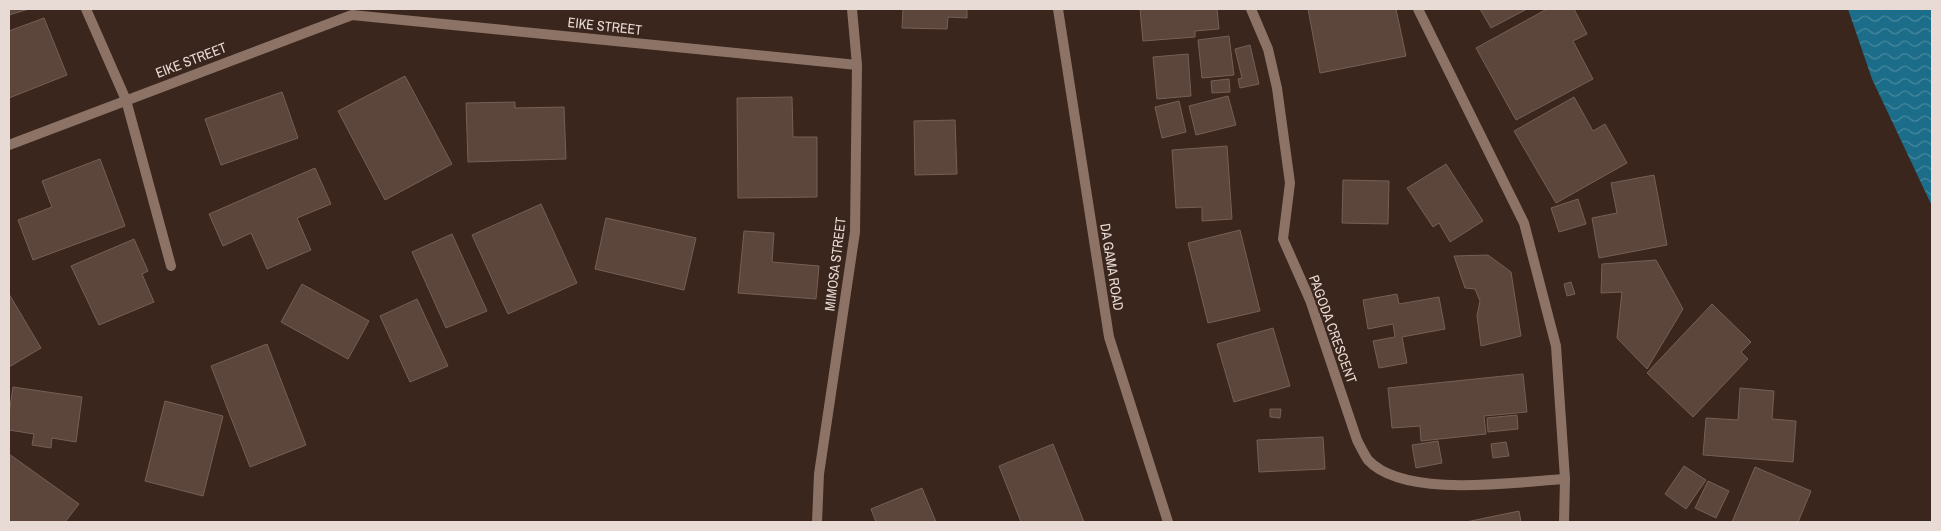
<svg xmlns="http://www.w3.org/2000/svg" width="1941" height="531" font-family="'Archivo Narrow',sans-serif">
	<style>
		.water { fill: url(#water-waves) }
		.building { fill: #5c463c; stroke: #765f54 }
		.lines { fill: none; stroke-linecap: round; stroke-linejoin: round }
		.minor { stroke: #8d7366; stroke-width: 10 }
		.tertiary { stroke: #8d7366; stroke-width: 10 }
		.labels { text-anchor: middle; stroke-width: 5; stroke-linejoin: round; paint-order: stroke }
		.street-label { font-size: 14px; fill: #e8dad4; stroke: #3a261d }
	</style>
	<defs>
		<pattern id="water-waves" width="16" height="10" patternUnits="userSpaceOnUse" patternTransform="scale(1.25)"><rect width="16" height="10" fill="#1b6d89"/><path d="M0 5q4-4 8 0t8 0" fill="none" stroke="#47889e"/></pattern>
	</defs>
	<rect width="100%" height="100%" fill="#3a261d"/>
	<path class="water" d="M1848 9H1932V206L1872 79Z"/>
	<g class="building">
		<path d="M9 9H29L9 15Z"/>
		<path d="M903 9H967V18L948 17 947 29 902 28Z"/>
		<path d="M1140 9H1217L1219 29 1195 31V37L1143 41Z"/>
		<path d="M1308 9H1396L1406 56 1320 73Z"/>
		<path d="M1480 9H1527L1491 28Z"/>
		<path d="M1547 9H1574L1587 34 1573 41 1593 79 1516 120 1476 48Z"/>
		<path d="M44 18 67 75 9 98V31Z"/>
		<path d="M1229 36 1234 75 1202 78 1198 40Z"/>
		<path d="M1250 45 1259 84 1240 88 1238 79 1242 78 1235 49Z"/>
		<path d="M1188 54 1191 96 1157 99 1153 57Z"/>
		<path d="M405 76 452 164 385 200 338 111Z"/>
		<path d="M1229 79 1230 92 1212 93 1211 81Z"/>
		<path d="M282 92 298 138 221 165 205 119Z"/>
		<path d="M1228 96 1236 125 1196 135 1189 106Z"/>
		<path d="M792 97 793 137H817V197L738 198 737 98Z"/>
		<path d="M1574 97 1593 131 1605 124 1627 163 1556 203 1514 131Z"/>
		<path d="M1179 101 1186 132 1162 138 1155 107Z"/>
		<path d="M515 102V108L564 107 566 159 468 162 466 103Z"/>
		<path d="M955 120 957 174 915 175 914 121Z"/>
		<path d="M1227 146 1232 219 1202 221V207L1176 208 1172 150Z"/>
		<path d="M100 159 125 226 33 260 18 220 52 207 42 181Z"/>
		<path d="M1446 164 1483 221 1450 242 1439 223 1433 227 1407 188Z"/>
		<path d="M315 168 331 204 297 218 311 250 267 269 251 233 223 246 209 214Z"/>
		<path d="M1654 175 1667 245 1599 258 1592 218 1617 213 1611 183Z"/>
		<path d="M1343 180 1389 181 1388 224 1342 223Z"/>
		<path d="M1578 199 1586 224 1559 232 1551 208Z"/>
		<path d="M541 204 577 283 508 314 472 235Z"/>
		<path d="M606 218 696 238 684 290 595 269Z"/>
		<path d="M1240 230 1260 311 1208 323 1188 243Z"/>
		<path d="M744 231 774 233 772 262 819 266 816 299 738 293Z"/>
		<path d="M452 234 487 311 446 328 412 252Z"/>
		<path d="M134 239 148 271 142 274 154 302 99 325 71 266Z"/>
		<path d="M1488 255 1511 272 1521 336 1481 346 1477 316 1480 301 1475 289 1465 288 1454 256Z"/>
		<path d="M1656 260 1683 309 1647 369 1617 338 1622 292 1601 293 1602 264Z"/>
		<path d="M1571 282 1575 294 1567 296 1564 284Z"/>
		<path d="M302 284 369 321 348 359 281 322Z"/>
		<path d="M9 294 41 348 9 367Z"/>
		<path d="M1397 294 1399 304 1439 297 1445 329 1402 337 1407 363 1379 368 1373 341 1395 337 1393 324 1368 329 1363 300Z"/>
		<path d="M417 299 448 366 410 382 380 316Z"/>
		<path d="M1712 304 1751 342 1741 352 1748 359 1693 417 1647 373Z"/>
		<path d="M1273 328 1290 386 1234 402 1217 344Z"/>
		<path d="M267 344 306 445 250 467 211 366Z"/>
		<path d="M1523 374 1527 412 1484 416 1486 434 1421 441 1420 426 1392 428 1388 388Z"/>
		<path d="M13 387 82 397 76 442 52 438 51 448 32 445 34 434 9 430V414Z"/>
		<path d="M1740 388 1774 391 1772 419 1796 421 1793 462 1703 455 1706 418 1738 420Z"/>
		<path d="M165 401 223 416 203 496 145 481Z"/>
		<path d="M1270 409H1281L1280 418 1270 417Z"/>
		<path d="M1517 415 1518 429 1488 432 1487 418Z"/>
		<path d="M1323 437 1325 469 1259 472 1257 440Z"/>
		<path d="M1438 441 1442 463 1416 468 1412 445Z"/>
		<path d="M1506 442 1509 456 1493 458 1491 444Z"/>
		<path d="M1053 444 1084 522H1021L999 466Z"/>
		<path d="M9 454 79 504 65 522H9Z"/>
		<path d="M1684 466 1706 480 1686 509 1665 494Z"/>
		<path d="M1755 467 1811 491 1798 522H1732Z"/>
		<path d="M1708 481 1729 491 1716 518 1695 508Z"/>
		<path d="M922 488 936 522H876L871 509Z"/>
		<path d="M1519 511 1521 522H1466Z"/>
	</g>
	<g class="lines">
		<g class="minor">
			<path d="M86 9 126 100 171 266"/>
			<path d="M1251 9 1268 49 1277 88 1290 183 1283 239 1310 300 1357 440C1360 446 1364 454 1368 460 1404 499 1515 482 1565 479"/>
			<path d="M1418 9 1524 223 1556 346 1565 479 1564 522"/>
			<path d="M9 145 352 15 857 65"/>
			<path d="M817 522 819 474 855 232 857 65 852 9"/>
		</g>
		<path class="tertiary" d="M1058 9 1109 337 1168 522"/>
	</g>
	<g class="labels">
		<g class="street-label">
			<text transform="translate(605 26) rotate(6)" y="5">EIKE STREET</text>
			<text transform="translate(191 60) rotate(-21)" y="5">EIKE STREET</text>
			<text transform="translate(835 264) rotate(-83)" y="5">MIMOSA STREET</text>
			<text transform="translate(1112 267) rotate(81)" y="5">DA GAMA ROAD</text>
			<text transform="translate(1333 329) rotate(70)" y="5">PAGODA CRESCENT</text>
		</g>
	</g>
	<rect width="1941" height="531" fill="none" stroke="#e8dad4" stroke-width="20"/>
</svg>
